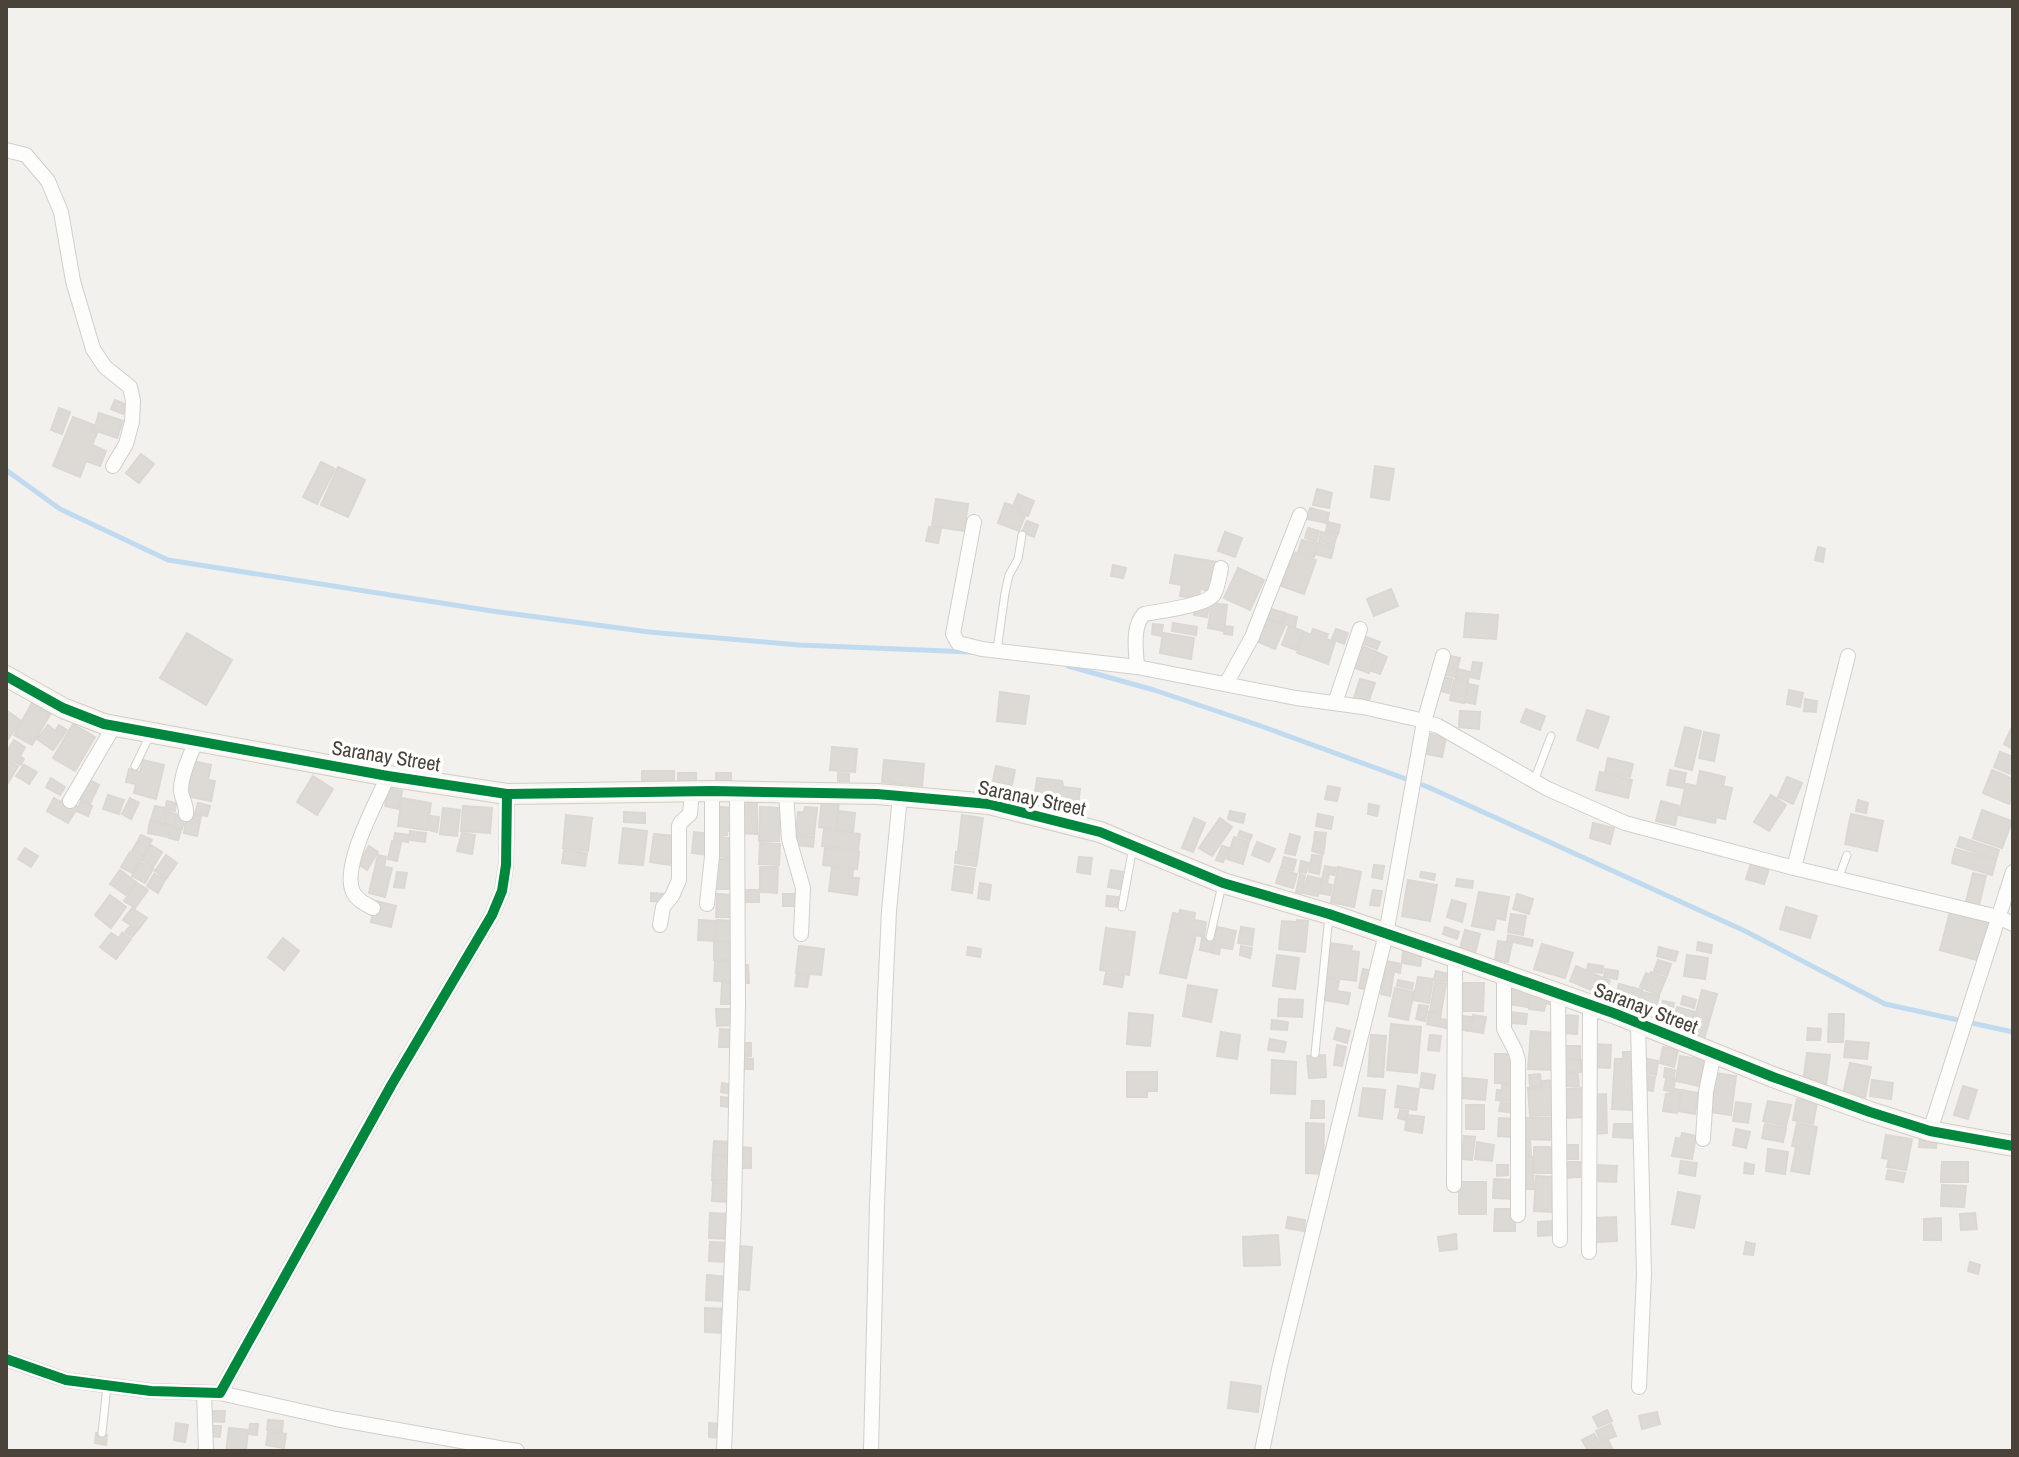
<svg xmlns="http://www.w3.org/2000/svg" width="2019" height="1457" font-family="'Archivo Narrow',sans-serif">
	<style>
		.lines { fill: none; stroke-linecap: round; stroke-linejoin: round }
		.stream { stroke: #c0dbef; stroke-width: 5 }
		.building { fill: #dddad6; stroke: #dbd8d3; stroke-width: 2 }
		.lane-casing { stroke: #d1cfcb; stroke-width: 9 }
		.street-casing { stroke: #d1cfcb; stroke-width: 16 }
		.secondary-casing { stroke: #d2cec4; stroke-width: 22 }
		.lane { stroke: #fdfdfc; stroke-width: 7 }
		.street { stroke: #fdfdfc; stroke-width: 14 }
		.secondary { stroke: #f7f6f1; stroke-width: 20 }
		.cycleway-casing { stroke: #fff; stroke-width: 15 }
		.cycleway { stroke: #00873e; stroke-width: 10 }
		.labels { text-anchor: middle; stroke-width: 7; stroke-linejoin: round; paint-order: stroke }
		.street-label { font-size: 20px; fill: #4a4339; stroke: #fff }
	</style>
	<rect width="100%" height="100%" fill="#f3f1ed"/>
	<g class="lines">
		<g class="stream">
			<path d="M6 470 60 509 168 560 492 611 649 632 799 645 971 652"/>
			<path d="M1068 666 1154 690 1258 725 1428 787 1745 931 1885 1004 2013 1032"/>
		</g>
	</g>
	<g class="building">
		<path d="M115 400 127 405 123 414 111 409Z"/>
		<path d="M59 408 70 412 62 434 51 430Z"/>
		<path d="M99 413 123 421 117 438 94 430Z"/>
		<path d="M73 417 94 425 92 431 97 433 92 445 106 451 100 466 86 461 80 477 53 466Z"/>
		<path d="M141 454 154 464 139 483 126 473Z"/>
		<path d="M321 462 335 469 317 504 303 497Z"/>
		<path d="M1375 466 1394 469 1389 500 1371 497Z"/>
		<path d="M338 467 365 480 348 517 321 505Z"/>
		<path d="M1317 489 1332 493 1329 508 1313 505Z"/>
		<path d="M1018 494 1034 501 1028 516 1018 512 1021 507 1014 504Z"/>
		<path d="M936 499 968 504 964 531 932 526Z"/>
		<path d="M1005 503 1019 508 1017 513 1025 516 1019 531 998 523Z"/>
		<path d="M1310 508 1329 513 1327 523 1307 519Z"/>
		<path d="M1027 521 1038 525 1034 537 1022 532Z"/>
		<path d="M1328 522 1340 525 1338 534 1326 531Z"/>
		<path d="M929 527 941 529 938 543 926 541Z"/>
		<path d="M1308 528 1319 531 1316 542 1305 538Z"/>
		<path d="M1225 532 1242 538 1235 557 1218 551Z"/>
		<path d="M1321 532 1337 535 1334 545 1319 541Z"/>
		<path d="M1302 540 1318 544 1314 557 1298 552Z"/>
		<path d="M1318 543 1334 547 1331 558 1315 554Z"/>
		<path d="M1818 547 1825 549 1823 562 1815 560Z"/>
		<path d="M1293 552 1316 560 1304 594 1281 586Z"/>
		<path d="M1175 555 1217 562 1211 591 1200 589 1199 599 1180 596 1182 585 1170 583Z"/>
		<path d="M1113 565 1126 568 1123 578 1111 576Z"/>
		<path d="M1238 568 1264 580 1250 610 1224 598Z"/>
		<path d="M1391 589 1398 606 1374 616 1367 599Z"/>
		<path d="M1212 603 1227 605 1224 631 1208 628Z"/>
		<path d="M1196 605 1209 608 1207 617 1194 615Z"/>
		<path d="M1271 609 1285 613 1282 623 1268 619Z"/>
		<path d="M1466 613 1498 615 1496 639 1464 637Z"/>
		<path d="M1286 614 1297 617 1295 627 1283 624Z"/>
		<path d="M1265 618 1285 626 1275 649 1256 641Z"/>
		<path d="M1173 623 1197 627 1196 635 1172 631Z"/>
		<path d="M1153 624 1163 625 1161 636 1152 634Z"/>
		<path d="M1225 626 1233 627 1232 635 1224 634Z"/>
		<path d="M1289 626 1303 631 1296 650 1282 645Z"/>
		<path d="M1313 629 1328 634 1326 639 1335 642 1328 664 1297 653 1304 632 1311 635Z"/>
		<path d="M1336 629 1348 633 1344 644 1332 639Z"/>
		<path d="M187 633 232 660 206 705 160 678Z"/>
		<path d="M1163 633 1194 638 1191 659 1160 653Z"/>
		<path d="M1361 635 1380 642 1377 649 1358 642Z"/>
		<path d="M1357 644 1377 652 1369 673 1349 666Z"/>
		<path d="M1378 653 1387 657 1380 674 1371 671Z"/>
		<path d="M1446 655 1460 658 1455 677 1441 674Z"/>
		<path d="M1473 662 1482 663 1479 679 1470 677Z"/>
		<path d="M1458 669 1470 672 1468 681 1456 679Z"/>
		<path d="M1439 676 1452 679 1449 693 1436 690Z"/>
		<path d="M1360 679 1375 683 1368 703 1354 698Z"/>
		<path d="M1454 680 1468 683 1464 703 1450 700Z"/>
		<path d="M1468 684 1478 686 1475 704 1465 702Z"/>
		<path d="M1789 690 1803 693 1800 707 1787 704Z"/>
		<path d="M1000 692 1029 696 1025 724 997 721Z"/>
		<path d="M1805 699 1817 701 1816 712 1804 711Z"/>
		<path d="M32 703 51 713 32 745 14 735Z"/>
		<path d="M1526 709 1545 716 1540 730 1521 722Z"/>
		<path d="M6 710 21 721 6 742Z"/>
		<path d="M1587 710 1609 717 1598 748 1577 740Z"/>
		<path d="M1460 711 1480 712 1479 729 1459 727Z"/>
		<path d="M73 724 95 737 75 771 53 758Z"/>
		<path d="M48 725 55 731 59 725 67 730 53 750 37 739Z"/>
		<path d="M1685 727 1701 731 1692 770 1675 766Z"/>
		<path d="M2011 729 2013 730V749L2004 744Z"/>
		<path d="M1704 732 1719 735 1714 761 1699 758Z"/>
		<path d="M1431 734 1446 738 1442 757 1427 754Z"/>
		<path d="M14 740 25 747 20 756 24 759 21 765 6 757V753Z"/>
		<path d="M832 747 857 749 855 772 830 770Z"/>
		<path d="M2000 752 2013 757V775L1994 767Z"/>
		<path d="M1608 758 1633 764 1630 777 1605 772Z"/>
		<path d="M6 759 18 766 8 783 6 782Z"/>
		<path d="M143 760 164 765 156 799 134 793 136 784 126 782 129 769 140 772Z"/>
		<path d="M884 760 924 764 922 786 882 782Z"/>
		<path d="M193 761 211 765 208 780 215 781 211 801 186 796Z"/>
		<path d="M24 765 37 772 29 784 16 776Z"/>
		<path d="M996 766 1015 770 1012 785 993 781Z"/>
		<path d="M1670 770 1686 773 1683 788 1667 785Z"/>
		<path d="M1992 770 2013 779V793L2009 804 1983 793Z"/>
		<rect x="642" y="771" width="32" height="13"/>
		<path d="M1700 771 1725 777 1723 786 1732 788 1725 819 1716 817 1715 823 1679 815 1686 784 1697 786Z"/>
		<path d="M1600 772 1632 780 1628 798 1596 790Z"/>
		<path d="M678 773H696V785L678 784Z"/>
		<rect x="716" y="773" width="15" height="11"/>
		<path d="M838 773 849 774V781H838Z"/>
		<path d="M313 776 333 789 317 815 297 802Z"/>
		<path d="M1787 777 1802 783 1793 804 1778 797Z"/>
		<path d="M51 778 65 787 60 795 46 787Z"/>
		<path d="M1037 778 1062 781 1063 787 1080 789 1078 807 1034 801Z"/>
		<path d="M87 779 99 785 90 804 78 798Z"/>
		<path d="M1328 786 1340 788 1337 801 1325 799Z"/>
		<path d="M388 788 402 791 399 809 385 806Z"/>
		<path d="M108 795 124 800 119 814 103 809Z"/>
		<path d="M1771 795 1786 805 1769 831 1754 822Z"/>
		<path d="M54 798 61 802 63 799 78 807 68 823 47 811Z"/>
		<path d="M130 798 139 803 131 819 122 814Z"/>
		<path d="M402 798 431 803 427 830 398 826Z"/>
		<path d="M822 800 839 803 836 829 819 827Z"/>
		<path d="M1858 800 1868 803 1866 813 1856 811Z"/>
		<path d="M81 801 92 806 88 816 76 811Z"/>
		<path d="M167 801 176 803 175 811 165 809Z"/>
		<path d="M740 801 757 802V834L739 833Z"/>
		<path d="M1661 801 1679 806 1675 825 1656 821Z"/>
		<path d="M198 803 210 806 207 816 195 814Z"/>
		<path d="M1369 804 1379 806 1377 816 1368 814Z"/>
		<path d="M155 806 165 808 161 822 151 820Z"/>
		<path d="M463 806 492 808 490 833 461 831Z"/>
		<path d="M719 807 735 808 734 831H727V835H718Z"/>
		<path d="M760 807 780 808 779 841H759Z"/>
		<path d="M805 807 817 808 814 835 796 833 798 812H804Z"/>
		<path d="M443 808 460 810 457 836 440 834Z"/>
		<path d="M1982 810 2012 821 2002 848 1973 838Z"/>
		<path d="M166 811 176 814 173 826 163 823Z"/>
		<path d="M839 811 855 813 853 832 837 830Z"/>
		<path d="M1230 811 1245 814 1243 823 1228 819Z"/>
		<path d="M624 812 645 813V823L624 822Z"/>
		<path d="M187 813 201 816 197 836 184 833Z"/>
		<path d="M1318 814 1333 817 1331 829 1316 826Z"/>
		<path d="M1851 814 1883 821 1877 851 1845 844Z"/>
		<path d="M176 815 185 817 182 829 174 827Z"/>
		<path d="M566 815 592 818 588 851 563 848Z"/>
		<path d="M962 815 983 818 978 854 958 851Z"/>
		<path d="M431 816 439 817 437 832 429 830Z"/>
		<path d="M1194 818 1205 823 1193 852 1182 848Z"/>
		<path d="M1220 818 1232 827 1212 856 1199 848Z"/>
		<path d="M150 821 171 826 168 837 148 833Z"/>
		<path d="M1593 823 1614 828 1610 844 1590 838Z"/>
		<path d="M171 828 181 830 178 840 169 838Z"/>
		<path d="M623 828 647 831 643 865 619 863Z"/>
		<path d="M824 829 860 834 858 850 822 846Z"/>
		<path d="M410 831 426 833 425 842 409 840Z"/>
		<path d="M1240 831 1252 835 1250 840 1238 836Z"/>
		<path d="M694 832 710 834 707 855 692 853Z"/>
		<path d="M1315 832 1326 833 1325 841 1314 840Z"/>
		<path d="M395 833 409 835 408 842 394 840Z"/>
		<path d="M462 833 475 835 472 854 457 851Z"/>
		<path d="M654 834 674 836 671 865 650 862Z"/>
		<path d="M1290 834 1300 837 1295 855 1285 853Z"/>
		<path d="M141 835 152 840 142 857 132 851Z"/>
		<path d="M797 835 814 837 813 847 796 845Z"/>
		<path d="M719 837 736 839 734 858 717 856Z"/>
		<path d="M1234 837 1249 842 1243 864 1227 859Z"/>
		<path d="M1960 837 1999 850 1996 859 1957 846Z"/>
		<path d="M392 841 401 843 397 861 388 859Z"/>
		<path d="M1314 841 1325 843 1323 854 1312 851Z"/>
		<path d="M1257 842 1275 849 1269 862 1252 855Z"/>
		<path d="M760 843 780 844 779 865 759 864Z"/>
		<path d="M151 845 162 852 153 867 142 860Z"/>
		<path d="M369 846 378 852 367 870 358 864Z"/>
		<path d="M1222 846 1229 848 1223 862 1216 860Z"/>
		<path d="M25 848 38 856 31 867 18 859Z"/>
		<path d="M825 848 859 852 857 869 823 865Z"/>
		<path d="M1955 849 1996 860 1992 875 1952 863Z"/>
		<path d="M564 850 587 853 585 866 562 863Z"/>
		<path d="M130 852 141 859 132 873 121 867Z"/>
		<path d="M956 852 978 855 976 866 955 863Z"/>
		<path d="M166 855 177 863 166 879 155 871Z"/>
		<path d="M378 855 386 857 384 867 392 868 385 897 369 893Z"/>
		<path d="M1312 855 1322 856 1319 874 1309 872Z"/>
		<path d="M1079 857 1092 858 1090 874 1077 872Z"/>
		<path d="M1284 857 1296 860 1293 871 1281 868Z"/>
		<rect x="716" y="859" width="17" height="30"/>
		<path d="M1301 861 1309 863 1306 873 1299 872Z"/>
		<path d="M141 862 153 869 145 883 132 876Z"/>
		<path d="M1751 863 1769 869 1764 884 1746 879Z"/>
		<path d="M1374 865 1384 866 1382 879 1372 877Z"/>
		<path d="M955 866 975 869 972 893 952 890Z"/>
		<path d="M1325 866 1336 868 1334 875 1329 874 1327 884 1332 885 1330 895 1319 893Z"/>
		<path d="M760 867H778L777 893 760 892Z"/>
		<path d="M832 867 853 870 852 878H859L857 895 829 891Z"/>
		<path d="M1338 867 1361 872 1354 907 1331 902Z"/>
		<path d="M120 870 136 882 126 895 110 884Z"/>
		<path d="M1111 870 1123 872 1120 889 1108 887Z"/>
		<path d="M1280 870 1297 874 1293 888 1276 883Z"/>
		<path d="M397 872 407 873 404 888 394 887Z"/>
		<path d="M1421 872 1435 874 1434 880 1420 877Z"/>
		<path d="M1973 873 1986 876 1979 905 1966 902Z"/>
		<path d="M154 874 165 880 158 893 147 886Z"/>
		<path d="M1300 874 1305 876 1302 893 1296 892Z"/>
		<path d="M1308 876 1322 879 1318 896 1303 893Z"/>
		<path d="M1457 879 1473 881 1472 888 1456 886Z"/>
		<path d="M1408 880 1437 885 1430 921 1402 916Z"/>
		<path d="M137 883 148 890 135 908 124 901Z"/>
		<path d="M980 883 991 885 989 900 978 898Z"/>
		<rect x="743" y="890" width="16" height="12"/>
		<path d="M1373 890 1382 891 1379 906 1370 905Z"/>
		<path d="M1479 892 1509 897 1505 920 1496 918 1494 930 1472 926Z"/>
		<path d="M651 893 664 894 663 902 651 901Z"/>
		<path d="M717 894 734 895 733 917H716Z"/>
		<rect x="783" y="894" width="12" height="12"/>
		<path d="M1517 894 1533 899 1529 914 1513 909Z"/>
		<path d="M110 895 126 907 111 928 95 915Z"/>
		<path d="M1107 896 1118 897 1117 907 1106 906Z"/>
		<path d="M1452 900 1466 904 1462 922 1447 917Z"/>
		<path d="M376 901 396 906 391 927 371 922Z"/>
		<path d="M1786 907 1817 916 1810 938 1780 929Z"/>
		<path d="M132 908 147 918 138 930 123 920Z"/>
		<path d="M1180 910 1195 913 1194 920 1206 922 1204 937 1196 935 1186 978 1160 973 1173 913 1179 914Z"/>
		<path d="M1950 912 1988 922 1977 960 1940 950Z"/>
		<path d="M1511 914 1526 916 1523 935 1508 932Z"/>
		<path d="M699 920 716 921 715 941 698 940Z"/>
		<path d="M717 920 733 921V941H716Z"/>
		<path d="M1297 920 1308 921 1305 952 1279 949 1282 921 1297 922Z"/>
		<path d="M130 926 137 931 132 937 125 932Z"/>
		<path d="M1217 927 1236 931 1232 949 1220 947 1219 954 1212 953Z"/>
		<path d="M1241 927 1254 929 1252 945 1238 943Z"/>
		<path d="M1445 927 1459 932 1457 939 1443 934Z"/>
		<path d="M1106 928 1135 932 1129 975 1100 970Z"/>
		<path d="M1465 930 1480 934 1475 953 1460 949Z"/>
		<path d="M111 933 119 938 122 933 131 939 116 959 100 947Z"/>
		<path d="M1508 935 1533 940 1532 946 1507 941Z"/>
		<path d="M283 938 299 951 284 970 268 957Z"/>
		<path d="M1202 938 1214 940 1211 952 1200 950Z"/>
		<path d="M1498 941 1512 943 1508 962 1495 960Z"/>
		<path d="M714 942 731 943V960H714Z"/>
		<path d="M1698 942 1712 945 1711 953 1697 950Z"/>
		<path d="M1329 943 1352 946 1351 951 1359 952 1356 981 1325 977Z"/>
		<path d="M1542 944 1573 953 1565 978 1534 969Z"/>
		<path d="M799 946 824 949 821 975 796 973Z"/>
		<path d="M1241 946 1252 948 1250 958 1240 955Z"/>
		<path d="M968 947 981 949 980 957 967 955Z"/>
		<path d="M1659 947 1678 952 1675 961 1657 956Z"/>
		<path d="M1403 951 1422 954 1420 966 1402 963Z"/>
		<path d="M1277 955 1299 958 1295 989 1273 986Z"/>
		<path d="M1687 955 1708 958 1705 979 1684 976Z"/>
		<path d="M1658 960 1671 964 1667 976 1654 971Z"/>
		<path d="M1386 961 1401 964 1400 973 1394 971 1390 996 1381 994Z"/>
		<path d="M715 962H735V981H714Z"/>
		<path d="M1588 964 1603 966 1602 973 1587 971Z"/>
		<path d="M739 965H748L749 983H740Z"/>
		<path d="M1576 966 1610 981 1603 995 1570 981Z"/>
		<path d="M1363 969 1372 971 1369 990 1359 988Z"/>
		<path d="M1605 969 1618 971 1617 979 1604 977Z"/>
		<path d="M1436 971 1449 974 1448 982 1434 980Z"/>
		<path d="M1651 972 1666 978 1659 995 1640 987 1646 973 1650 975Z"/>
		<path d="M1106 973 1124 976 1122 987 1104 984Z"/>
		<path d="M797 974 809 976 807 987 795 986Z"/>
		<path d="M1418 977 1433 979 1429 1003 1413 1000Z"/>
		<path d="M1326 978 1339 981 1337 991 1350 993 1348 1004 1323 1000Z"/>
		<path d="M1398 980 1413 983 1412 989 1397 986Z"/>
		<path d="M1435 982 1446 984 1441 1012 1430 1011Z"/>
		<path d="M722 983H732L731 1004H721Z"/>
		<path d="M1463 983H1484L1483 1011H1462Z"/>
		<path d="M1619 984 1642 990 1636 1012 1613 1006Z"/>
		<path d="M1188 985 1217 990 1211 1022 1183 1016Z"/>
		<path d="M1510 987 1530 990 1528 1007 1508 1004Z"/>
		<path d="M1395 988 1414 992 1408 1020 1389 1016Z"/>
		<path d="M1702 990 1717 994 1704 1039 1690 1035Z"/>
		<path d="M1531 991 1551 999 1550 1004 1546 1003 1544 1011 1529 1009Z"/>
		<path d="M1643 992 1659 996 1655 1013 1638 1008Z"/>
		<path d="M1683 996 1696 1000 1694 1008 1681 1004Z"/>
		<path d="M1279 999 1303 1000 1302 1017 1278 1016Z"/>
		<path d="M1663 1001 1674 1003 1671 1019 1660 1016Z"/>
		<path d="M1419 1005 1428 1006 1425 1021 1416 1019Z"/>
		<path d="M1677 1007 1695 1012 1690 1029 1672 1024Z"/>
		<path d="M716 1009H732V1025L717 1026Z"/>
		<path d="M1429 1012 1441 1014 1440 1019 1448 1020 1446 1028 1427 1024Z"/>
		<path d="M1510 1012 1527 1014 1526 1024 1509 1023Z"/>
		<path d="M1129 1013 1153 1015 1150 1046 1127 1044Z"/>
		<path d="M1829 1014H1844L1843 1042H1828Z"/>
		<path d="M1473 1015 1486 1017 1483 1033 1470 1031Z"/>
		<path d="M1562 1015 1578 1016 1577 1034 1562 1033Z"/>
		<path d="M1461 1016 1471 1017 1468 1031 1459 1029Z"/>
		<path d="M1272 1020 1288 1022 1287 1030 1271 1029Z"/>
		<path d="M1391 1024 1421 1027 1417 1073 1387 1070Z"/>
		<path d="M1337 1028 1350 1031 1347 1043 1334 1039Z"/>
		<path d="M1808 1028 1821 1029 1820 1040H1807Z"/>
		<path d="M720 1029 732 1030 731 1047H719Z"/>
		<path d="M1531 1031 1554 1033 1552 1070 1528 1069Z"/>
		<path d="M1221 1032 1240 1035 1237 1059 1217 1056Z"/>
		<path d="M1371 1035 1386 1036 1383 1077 1368 1076Z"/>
		<path d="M1430 1035 1441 1036 1439 1051 1428 1050Z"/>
		<path d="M1270 1039 1286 1042 1284 1052 1268 1050Z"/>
		<path d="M1846 1041 1869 1043 1867 1059 1844 1057Z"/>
		<rect x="739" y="1043" width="12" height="13"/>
		<path d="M1593 1044 1611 1045 1610 1068 1593 1067Z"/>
		<path d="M1337 1045 1346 1047 1342 1066 1334 1065Z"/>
		<path d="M1564 1046H1580V1059H1563Z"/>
		<path d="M1663 1047 1678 1050 1674 1067 1660 1063Z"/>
		<path d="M1623 1052H1635L1633 1110 1612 1109 1615 1059H1623Z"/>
		<path d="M1807 1053 1830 1055 1826 1085 1803 1082Z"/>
		<rect x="1495" y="1054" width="20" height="29"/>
		<path d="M1325 1055 1326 1077 1309 1078 1307 1056Z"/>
		<path d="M1680 1056 1704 1060 1699 1086 1676 1081Z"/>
		<path d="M740 1058 753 1059V1069H740Z"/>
		<path d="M1643 1058 1658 1061 1656 1075 1641 1072Z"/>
		<path d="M1272 1060 1296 1062 1295 1094 1271 1093Z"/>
		<path d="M1563 1060H1581V1072H1562Z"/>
		<path d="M1850 1063 1871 1067 1865 1098 1843 1094Z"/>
		<path d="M1665 1068 1675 1070 1674 1079 1664 1077Z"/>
		<path d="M1127 1072H1157V1091H1147V1097H1127Z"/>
		<path d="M1422 1073 1435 1075 1433 1089 1420 1087Z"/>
		<path d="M1716 1073 1736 1076 1731 1115 1710 1112Z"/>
		<path d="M1540 1074 1541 1086H1530L1529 1075Z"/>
		<path d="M1564 1074H1578L1579 1086H1565Z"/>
		<path d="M1643 1075 1655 1077 1653 1091 1641 1089Z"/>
		<path d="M1463 1078 1487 1080 1485 1100 1462 1098Z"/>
		<path d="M1666 1079 1675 1080 1673 1092 1664 1090Z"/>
		<path d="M1556 1080 1557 1115 1530 1116 1528 1088H1542V1081Z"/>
		<path d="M1872 1080 1893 1083 1891 1099 1870 1096Z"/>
		<path d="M722 1083 732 1085 730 1094 721 1092Z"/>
		<path d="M1502 1085H1514L1513 1101 1496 1100 1497 1090H1502Z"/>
		<path d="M1398 1086 1419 1089 1416 1110 1395 1107Z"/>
		<path d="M1963 1086 1977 1090 1968 1119 1954 1115Z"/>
		<path d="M1363 1088 1385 1090 1382 1119 1359 1116Z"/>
		<path d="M1582 1088 1584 1117 1564 1118 1563 1089Z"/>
		<path d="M1674 1089 1681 1090 1677 1113 1663 1111 1666 1094 1673 1093Z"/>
		<path d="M1682 1090 1698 1093 1695 1114 1678 1111Z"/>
		<path d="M1606 1094 1607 1133 1594 1134 1592 1095Z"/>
		<path d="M721 1097 730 1098 729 1107 721 1106Z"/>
		<path d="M1797 1099 1817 1103 1813 1124 1793 1120Z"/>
		<path d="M1312 1101H1324V1118H1311Z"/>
		<path d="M1768 1101 1791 1105 1786 1126 1763 1121Z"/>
		<path d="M1501 1102 1516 1104 1514 1113 1499 1111Z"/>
		<path d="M1736 1102 1751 1104 1748 1123 1733 1121Z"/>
		<rect x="1466" y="1105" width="18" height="24"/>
		<path d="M1400 1110 1408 1111 1406 1120 1398 1118Z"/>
		<path d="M1407 1115 1424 1117 1422 1133 1405 1130Z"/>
		<path d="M1499 1118 1515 1119 1513 1137 1498 1136Z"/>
		<path d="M1521 1118H1552V1140L1521 1139Z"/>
		<path d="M1306 1123 1324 1124 1323 1174 1306 1173Z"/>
		<path d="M1797 1123 1817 1127 1813 1149 1792 1146Z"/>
		<path d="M1614 1124H1634V1138L1613 1137Z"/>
		<path d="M1765 1124 1786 1128 1783 1142 1762 1138Z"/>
		<path d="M1736 1129 1750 1132 1746 1148 1733 1145Z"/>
		<path d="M1682 1133 1696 1136 1692 1159 1672 1156 1676 1138 1681 1139Z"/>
		<path d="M1886 1135 1912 1139 1906 1170 1887 1167 1889 1159 1882 1158Z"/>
		<path d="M1464 1136 1475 1137 1472 1160 1462 1159Z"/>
		<path d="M1920 1137 1937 1139 1936 1148 1919 1147Z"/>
		<path d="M714 1141 731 1142V1155H713Z"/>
		<path d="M1521 1141H1530L1531 1156H1522Z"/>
		<path d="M1477 1142 1494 1145 1492 1161 1475 1159Z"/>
		<rect x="1564" y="1145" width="14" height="14"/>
		<path d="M738 1147 751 1148V1168H738Z"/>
		<rect x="1534" y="1147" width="17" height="26"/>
		<path d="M1796 1148 1813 1151 1809 1174 1791 1171Z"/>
		<path d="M1768 1149 1788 1152 1785 1174 1766 1171Z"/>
		<path d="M713 1156H731L730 1181 712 1180Z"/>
		<path d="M1532 1157 1534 1189H1521L1520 1158Z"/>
		<path d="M1681 1161 1697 1163 1695 1176 1679 1173Z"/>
		<path d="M1563 1162H1580V1177L1563 1178Z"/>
		<path d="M1942 1162H1968V1182H1941Z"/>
		<path d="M1745 1163 1754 1165 1753 1174 1744 1173Z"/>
		<path d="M1497 1165H1508V1175L1497 1176Z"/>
		<path d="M1593 1165 1617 1166 1616 1182 1592 1181Z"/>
		<path d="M1888 1170 1905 1173 1903 1182 1886 1179Z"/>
		<path d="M1536 1176 1553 1177 1552 1212 1534 1211Z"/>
		<path d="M1494 1179 1513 1180 1512 1199 1493 1198Z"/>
		<path d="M713 1182 730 1183 729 1202 712 1201Z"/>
		<rect x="1459" y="1182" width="27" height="32"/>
		<path d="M1942 1185 1966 1186 1964 1207 1941 1206Z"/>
		<path d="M1678 1192 1700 1196 1694 1228 1672 1224Z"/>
		<path d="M1495 1209H1515V1231H1494Z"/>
		<path d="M710 1213 730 1214 729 1239 709 1238Z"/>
		<path d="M1975 1213 1977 1229 1961 1230 1960 1214Z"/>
		<path d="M1288 1217 1305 1220 1304 1231 1286 1228Z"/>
		<path d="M1616 1217 1617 1241 1595 1242 1594 1218Z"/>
		<path d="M1941 1218V1240H1924V1219Z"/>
		<path d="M1552 1221 1553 1235 1538 1236V1222Z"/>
		<path d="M1456 1234 1457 1249 1440 1251 1438 1237Z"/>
		<path d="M1278 1235 1280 1265 1244 1266 1243 1237Z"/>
		<path d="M710 1242 729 1243 728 1262 709 1261Z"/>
		<path d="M1746 1242 1755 1244 1753 1255 1744 1254Z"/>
		<path d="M736 1246 752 1247 749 1290 734 1289Z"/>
		<path d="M1970 1262 1980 1265 1978 1274 1968 1271Z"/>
		<path d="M707 1275 728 1277 726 1301 706 1300Z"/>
		<path d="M705 1308 727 1309 726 1333 705 1332Z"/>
		<path d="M1231 1382 1261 1386 1258 1412 1228 1408Z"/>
		<path d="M1607 1410 1612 1421 1598 1427 1593 1417Z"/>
		<path d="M211 1411H225L224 1422 210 1421Z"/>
		<path d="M1657 1412 1660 1424 1642 1429 1639 1416Z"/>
		<path d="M268 1420 283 1421 282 1432 267 1430Z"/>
		<path d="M176 1423 188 1425 185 1442 174 1440Z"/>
		<path d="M709 1423 722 1424V1438L709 1437Z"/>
		<path d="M250 1424H258L257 1435 249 1434Z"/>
		<path d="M1611 1424 1616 1436 1601 1442 1596 1431Z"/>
		<path d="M209 1426H221L220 1437 208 1436Z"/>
		<path d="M229 1428 248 1430 246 1451H226Z"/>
		<path d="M268 1432 286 1434 284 1448 266 1445Z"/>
		<path d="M96 1433 107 1435 106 1445 95 1443Z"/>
		<path d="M1594 1434 1600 1444 1608 1440 1613 1450 1588 1451 1582 1440Z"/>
	</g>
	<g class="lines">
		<defs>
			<g id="lane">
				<path d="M997 650 1005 593 1009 575 1018 559 1022 535"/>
				<path d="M135 766 150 735"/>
				<path d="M1534 781 1551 736"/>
				<path d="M1838 879 1847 855"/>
				<path d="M1122 907 1133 847"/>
				<path d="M1210 937 1222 885"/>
				<path d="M1315 1054 1329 916"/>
				<path d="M102 1433 107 1386"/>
			</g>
			<g id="street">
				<path d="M6 150 26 155 48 181 61 212 73 281 93 349 105 367 130 387 133 401 132 422 126 444 113 466"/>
				<path d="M974 522 953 634 958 643 982 649 1137 667 1296 698 1363 707 1416 719 1438 726 1548 789 1625 823 1794 868 1998 917 2013 924"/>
				<path d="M1137 667C1136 649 1132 627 1144 614 1159 611 1206 606 1214 594 1218 587 1219 577 1221 568"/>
				<path d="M1226 684 1252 637 1300 515"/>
				<path d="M1335 703 1360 629"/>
				<path d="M786 792 789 839 803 888 801 934"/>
				<path d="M70 801 114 726"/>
				<path d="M186 814C187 803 180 797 181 788 182 772 190 756 196 741"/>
				<path d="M1794 868 1848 656"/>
				<path d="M707 904 712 856V791"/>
				<path d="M373 908C365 904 357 900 353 892 341 866 377 801 388 776"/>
				<path d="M660 925 663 907 672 896 679 880V826L681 822 690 814 692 791"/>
				<path d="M1504 974V1029L1515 1050 1518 1060V1215"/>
				<path d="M1558 994 1560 1240"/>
				<path d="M1638 1024 1644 1274 1639 1387"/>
				<path d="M1930 1131 2013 872"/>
				<path d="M1703 1139 1706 1092 1714 1053"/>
				<path d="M1454 1185 1455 957"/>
				<path d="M1589 1252 1590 1005"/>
				<path d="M6 1359 66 1380 151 1391 220 1393 392 1084 492 915 502 891 506 865 507 794"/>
				<path d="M204 1393 206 1451"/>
				<path d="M220 1393 336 1419 517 1451"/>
				<path d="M724 1451 734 1209 738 1005 737 791"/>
				<path d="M871 1451 877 1205 885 997 889 911 900 796"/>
				<path d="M1262 1451 1280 1365 1386 934 1424 722 1443 656"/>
			</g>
			<path id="secondary" d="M6 676 63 708 104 724 388 776 507 794 712 791 877 794 989 804 1100 832 1223 883 1329 914 1455 957 1616 1014 1773 1077 1870 1112 1930 1131 2013 1146"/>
		</defs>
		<use href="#lane" class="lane-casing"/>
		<use href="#street" class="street-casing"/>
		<use href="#secondary" class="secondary-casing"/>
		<use href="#lane" class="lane"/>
		<use href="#street" class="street"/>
		<use href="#secondary" class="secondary"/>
		<defs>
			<g id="cycleway">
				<path d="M6 676 63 708 104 724 388 776 507 794 712 791 877 794 989 804 1100 832 1223 883 1329 914 1455 957 1616 1014 1773 1077 1870 1112 1930 1131 2013 1146"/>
				<path d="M6 1359 66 1380 151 1391 220 1393 392 1084 492 915 502 891 506 865 507 794"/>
			</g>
		</defs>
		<use href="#cycleway" class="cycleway-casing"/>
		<use href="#cycleway" class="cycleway"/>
	</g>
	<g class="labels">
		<g class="street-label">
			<text transform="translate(386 756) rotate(9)" y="7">Saranay Street</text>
			<text transform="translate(1032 798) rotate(12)" y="7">Saranay Street</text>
			<text transform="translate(1646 1008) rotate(21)" y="7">Saranay Street</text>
		</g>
	</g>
	<rect width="2019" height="1457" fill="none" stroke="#4a4339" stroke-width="16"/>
</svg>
